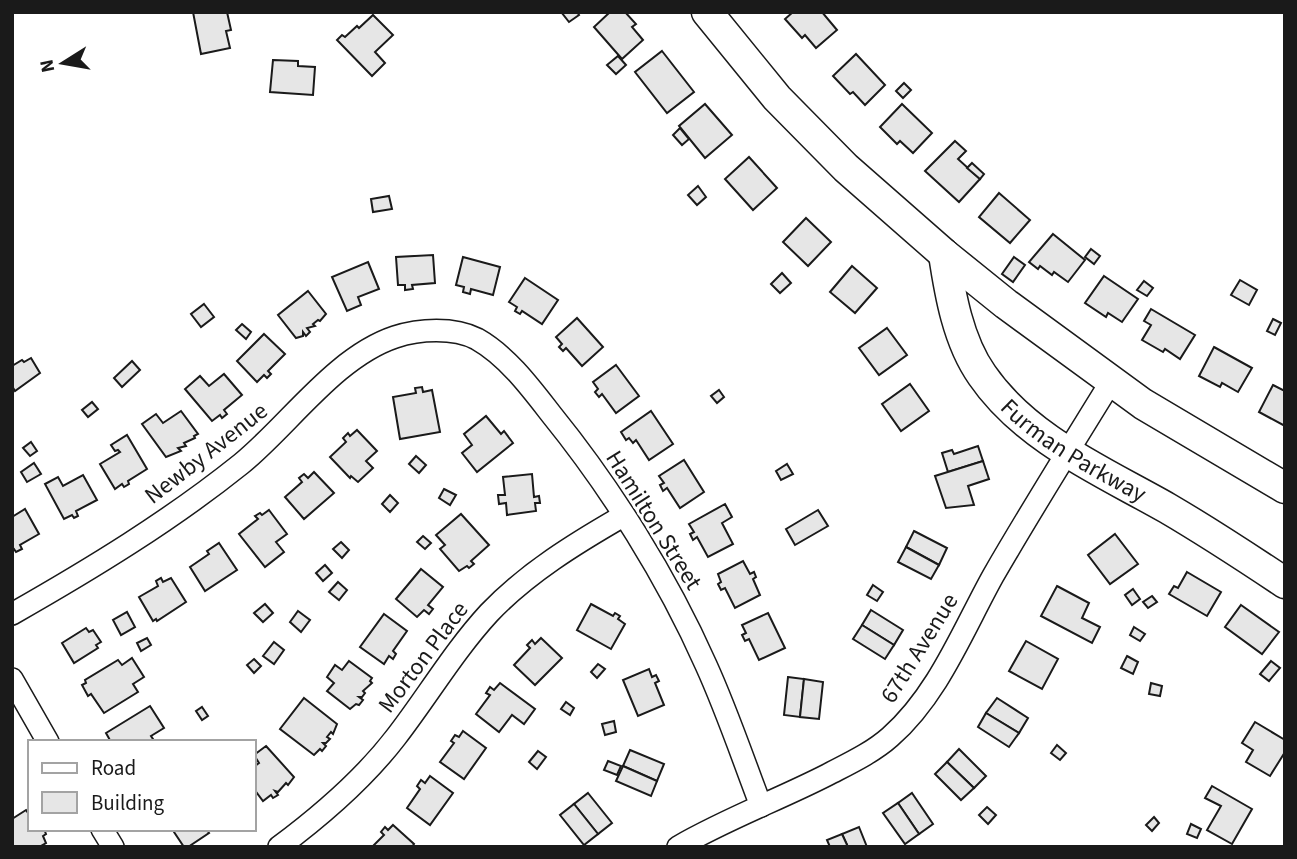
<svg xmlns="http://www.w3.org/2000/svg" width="1297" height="859" font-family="'Source Sans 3',sans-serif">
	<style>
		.building { fill: #e6e6e6; stroke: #1a1a1a; stroke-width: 2 }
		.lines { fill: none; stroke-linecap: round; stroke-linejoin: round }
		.street-casing { stroke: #1a1a1a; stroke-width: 24 }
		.secondary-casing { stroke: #1a1a1a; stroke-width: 33 }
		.street { stroke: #fff; stroke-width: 21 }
		.secondary { stroke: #fff; stroke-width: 30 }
		.labels { text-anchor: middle; stroke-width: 5; stroke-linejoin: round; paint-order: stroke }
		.street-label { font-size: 24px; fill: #1a1a1a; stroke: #fff }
	</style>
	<rect width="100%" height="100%" fill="#fff"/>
	<g class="building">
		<path d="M193 12H227L231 30 226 31 230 48 201 54Z"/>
		<path d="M577 12 579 15 569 22 562 13Z"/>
		<path d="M610 12H625L636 24 632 27 643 40 622 59 594 27Z"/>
		<path d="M793 12H822L837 30 816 48 805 35 802 38 785 19Z"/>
		<path d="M373 15 393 35 375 52 385 63 372 76 337 40 342 35 345 37 357 26 359 28Z"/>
		<path d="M662 51 694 92 667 113 635 72Z"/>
		<path d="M856 54 885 85 865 105 853 92 850 94 833 76Z"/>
		<path d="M618 56 626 65 616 74 607 65Z"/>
		<path d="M273 60 298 61V66L315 67 313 95 270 92Z"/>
		<path d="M904 83 911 90 903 98 896 91Z"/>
		<path d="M705 104 732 135 705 158 679 126Z"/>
		<path d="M902 104 932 133 913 153 900 141 897 144 880 127Z"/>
		<path d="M680 128 689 139 682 145 673 135Z"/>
		<path d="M955 141 966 151 958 159 980 179 959 202 925 171Z"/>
		<path d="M749 157 777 188 753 210 725 179Z"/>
		<path d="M972 163 984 174 980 179 967 168Z"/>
		<path d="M698 186 706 197 697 205 688 195Z"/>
		<path d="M999 193 1030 220 1010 243 979 217Z"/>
		<path d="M389 196 392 209 373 212 371 199Z"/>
		<path d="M806 218 831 242 808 266 783 242Z"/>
		<path d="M1053 234 1085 260 1068 282 1054 272 1052 275 1040 266 1038 269 1029 262Z"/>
		<path d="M1091 249 1100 256 1094 264 1085 257Z"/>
		<path d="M433 255 435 283 412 285 413 289 405 290V285H398L396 257Z"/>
		<path d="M463 257 500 267 493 295 471 289 470 294 463 292 464 287 456 285Z"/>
		<path d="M1014 257 1025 265 1013 282 1002 274Z"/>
		<path d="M368 262 379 289 358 297 361 305 347 311 332 277Z"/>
		<path d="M852 266 877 288 855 313 830 292Z"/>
		<path d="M782 273 791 283 780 293 771 284Z"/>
		<path d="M1104 276 1138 299 1122 322 1108 313 1106 317 1085 303Z"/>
		<path d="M525 278 558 300 542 324 522 311 520 314 515 311 517 307 509 302Z"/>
		<path d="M1240 280 1257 290 1249 305 1231 295Z"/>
		<path d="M1144 281 1153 288 1147 296 1137 290Z"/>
		<path d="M308 291 326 314 320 321 318 320 313 324 315 326 307 328 310 332 306 336 303 332V336L296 338 278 315Z"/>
		<path d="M204 304 214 317 201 327 191 314Z"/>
		<path d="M1151 309 1195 335 1180 359 1165 349 1163 352 1142 340 1151 325 1144 321Z"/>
		<path d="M577 318 603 347 582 366 566 348 563 351 559 347 562 344 556 337Z"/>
		<path d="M1273 319 1281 323 1275 335 1267 331Z"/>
		<path d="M242 324 251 332 246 339 236 330Z"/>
		<path d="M887 328 907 355 879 375 859 348Z"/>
		<path d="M264 334 285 354 268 371 271 374 267 378 264 375 257 382 237 361Z"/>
		<path d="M1214 347 1252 368 1238 392 1222 383 1220 387 1199 376Z"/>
		<path d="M31 358 40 373 15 391 12 386V366L22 360 24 362Z"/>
		<path d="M132 361 140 370 122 387 114 378Z"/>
		<path d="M616 365 639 396 616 413 602 394 599 397 595 392 598 389 593 382Z"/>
		<path d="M224 374 242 395 224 410 227 414 222 418 220 415 212 421 185 389 200 376 209 386Z"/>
		<path d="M910 384 929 411 901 431 882 404Z"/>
		<path d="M1273 385 1285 391V426L1259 412Z"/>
		<path d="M422 387 423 392 432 390 440 432 400 439 393 397 416 393 415 388Z"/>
		<path d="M719 390 724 397 717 403 711 396Z"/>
		<path d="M92 402 98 409 88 417 82 410Z"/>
		<path d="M181 411 198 434 194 436 195 438 184 443 186 446 178 448 181 451 166 457 142 424 156 414 163 423Z"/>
		<path d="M651 411 673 444 649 460 636 440 633 443 629 438 626 440 621 432Z"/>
		<path d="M486 416 501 434 504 431 513 443 477 472 462 453 472 445 464 434Z"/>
		<path d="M357 430 377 451 366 461 373 468 358 482 351 476 350 478 330 457 346 442 343 438 348 433 350 436Z"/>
		<path d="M127 435 147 469 128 481 129 484 124 487 122 484 115 489 100 464 120 452 118 450 115 451 111 445Z"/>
		<path d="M31 442 37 451 30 456 23 448Z"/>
		<path d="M978 446 983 461 948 472 942 453 952 450 954 454Z"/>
		<path d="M416 456 426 465 419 473 409 464Z"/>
		<path d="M684 460 704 492 680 508 667 488 663 491 660 485 664 483 659 476Z"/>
		<path d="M983 461 989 479 968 486 974 505 946 508 935 476Z"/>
		<path d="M34 463 41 474 27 482 21 472Z"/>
		<path d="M787 464 793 474 781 480 776 471Z"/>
		<path d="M314 472 334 493 304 519 285 497 302 482 299 478 304 474 308 478Z"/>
		<path d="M532 474 534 497 539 496 540 503H535L536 511 507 515 506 503 499 504 498 495H505L503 477Z"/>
		<path d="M83 475 97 500 76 511 78 516 74 518 72 515 64 519 45 484 58 477 63 486Z"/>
		<path d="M444 489 456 495 450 505 439 498Z"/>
		<path d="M390 495 398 503 390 512 382 504Z"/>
		<path d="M725 504 732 517 722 523 733 544 708 557 697 537 693 540 690 534 694 532 689 524Z"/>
		<path d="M25 509 39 534 20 545 22 549 16 552 14 549 12 550V517Z"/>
		<path d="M269 510 287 534 276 542 284 552 265 567 239 534 258 519 255 516 260 513 262 515Z"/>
		<path d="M818 510 828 526 795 545 786 529Z"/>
		<path d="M461 514 489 545 471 561 474 564 469 568 467 566 459 571 440 549 445 545 436 535Z"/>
		<path d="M914 531 947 548 939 565 906 547Z"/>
		<path d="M1115 534 1138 564 1110 584 1088 555Z"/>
		<path d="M423 536 431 543 425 549 417 542Z"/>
		<path d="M341 542 349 550 342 558 333 549Z"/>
		<path d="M219 543 237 570 205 591 190 567 209 554 207 551Z"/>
		<path d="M906 547 939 565 931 579 898 562Z"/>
		<path d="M743 561 750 574 754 572 756 577 753 579 760 595 735 608 725 588 721 590 718 584 721 582 718 574Z"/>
		<path d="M325 565 332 573 323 581 316 573Z"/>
		<path d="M421 569 443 587 428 605 433 609 429 614 424 610 417 617 396 599Z"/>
		<path d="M1187 572 1221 592 1207 616 1169 594 1174 586 1178 588Z"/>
		<path d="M161 578 163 582 171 578 186 602 157 621 156 619 153 621 139 597 158 586 156 581Z"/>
		<path d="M338 582 347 590 339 600 329 592Z"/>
		<path d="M873 585 883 592 877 601 867 595Z"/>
		<path d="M1057 586 1089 603 1082 618 1100 627 1092 643 1041 616Z"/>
		<path d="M1133 589 1140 599 1132 605 1125 595Z"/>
		<path d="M1152 596 1157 602 1148 608 1143 602Z"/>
		<path d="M265 604 273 613 263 622 254 613Z"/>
		<path d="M591 604 613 616 615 613 620 616 618 619 625 624 611 649 577 630Z"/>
		<path d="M1241 605 1279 632 1262 654 1225 627Z"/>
		<path d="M871 610 903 630 894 645 862 625Z"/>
		<path d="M298 611 310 620 301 632 290 622Z"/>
		<path d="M127 612 135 627 121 635 113 620Z"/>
		<path d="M768 613 785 648 759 660 749 639 745 641 742 635 746 633 742 625Z"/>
		<path d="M384 614 407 631 393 651 396 654 393 659 389 656 384 664 360 647Z"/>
		<path d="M862 625 894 645 885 659 853 639Z"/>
		<path d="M1134 627 1145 634 1140 641 1130 635Z"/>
		<path d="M86 628 89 632 93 630 101 642 96 645 98 648 74 663 62 643Z"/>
		<path d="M147 638 151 645 141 651 137 643Z"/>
		<path d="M541 638 562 658 535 685 514 665 530 648 527 645 532 640 535 644Z"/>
		<path d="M1026 641 1058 659 1042 689 1009 671Z"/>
		<path d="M274 642 284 650 274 664 263 656Z"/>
		<path d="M1127 656 1138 662 1133 674 1121 668Z"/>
		<path d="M132 658 144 677 133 684 138 692 104 713 91 694 88 696 82 685 86 683 85 680 118 660 122 665Z"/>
		<path d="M254 659 261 666 254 673 247 665Z"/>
		<path d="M349 661 372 678 370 681 372 683 363 691 365 693 362 697H359L363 700 359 705 356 704 350 709 327 691 334 683 327 677 335 665 342 670Z"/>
		<path d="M1271 661 1280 668 1269 681 1260 674Z"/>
		<path d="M598 664 605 669 597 678 591 672Z"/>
		<path d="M649 669 652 677 656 675 659 681 655 683 664 705 638 716 623 680Z"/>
		<path d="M788 677 804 679 800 717 784 715Z"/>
		<path d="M804 679 823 682 819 719 800 717Z"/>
		<path d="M500 683 535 709 524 724 512 715 499 732 476 714 490 695 486 693 490 687 494 690Z"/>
		<path d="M1151 683 1162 686 1160 696 1149 694Z"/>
		<path d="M304 698 337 724 333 734 331 732 327 737 330 739 326 743H323L326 746 322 751 320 749 314 755 280 729Z"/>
		<path d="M997 698 1028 718 1019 733 986 713Z"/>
		<path d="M566 702 574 708 570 715 561 709Z"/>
		<path d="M150 706 164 728 151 736 155 742H111L106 733Z"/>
		<path d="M202 707 208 716 202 720 196 711Z"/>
		<path d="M986 713 1019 733 1009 747 978 727Z"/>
		<path d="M614 721 616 732 605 735 602 724Z"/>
		<path d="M1255 722 1285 740V752L1270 776 1246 762 1253 750 1242 743Z"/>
		<path d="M463 731 486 748 464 779 440 762 454 743 451 741 455 735 459 737Z"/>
		<path d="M1057 745 1066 753 1060 760 1051 753Z"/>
		<path d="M266 746 294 777 288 785 286 783 278 792 275 791 278 795 273 798 271 795 263 801 254 789V760L255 766 259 763 254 755Z"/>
		<path d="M959 749 986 776 974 788 947 762Z"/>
		<path d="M630 750 664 764 657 781 623 766Z"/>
		<path d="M538 751 546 757 537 769 529 762Z"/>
		<path d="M608 761 621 766 617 775 604 770Z"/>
		<path d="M947 762 974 788 961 800 935 774Z"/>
		<path d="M623 766 657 781 651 796 616 781Z"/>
		<path d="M430 776 453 793 430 825 407 808 420 789 417 786 421 780 425 783Z"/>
		<path d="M1212 786 1252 809 1232 844 1207 830 1221 806 1205 798Z"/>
		<path d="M588 793 612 823 598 834 574 804Z"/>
		<path d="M912 793 933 824 919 834 898 803Z"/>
		<path d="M898 803 919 834 905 844 883 813Z"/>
		<path d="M574 804 598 834 584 845 560 815Z"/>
		<path d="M987 807 996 815 988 824 979 815Z"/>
		<path d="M26 810 30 816V829H44L46 834 43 836 46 843 39 847H12V819Z"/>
		<path d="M1154 817 1159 823 1152 831 1146 825Z"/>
		<path d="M1191 824 1201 829 1197 838 1187 834Z"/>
		<path d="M393 825 414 844 412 847H372L384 835 381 832 385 827 388 830Z"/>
		<path d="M859 827 867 847H848L842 834Z"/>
		<path d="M172 829H206L209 833 188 847H184Z"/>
		<path d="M842 834 848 847H830L827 840Z"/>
	</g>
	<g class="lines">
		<defs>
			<g id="street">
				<path d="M12 614C91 569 170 521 241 464 289 425 335 357 395 337 419 329 454 327 477 339 507 356 530 387 551 414 611 488 667 577 706 665 727 711 743 759 761 806"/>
				<path d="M12 679 48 742"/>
				<path d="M102 829 113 847"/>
				<path d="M279 847C322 815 363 780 396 737 427 697 454 651 489 613 527 573 576 543 623 516"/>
				<path d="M678 847C726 819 778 800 827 775 848 764 872 753 890 737 938 695 963 630 993 576 1031 510 1072 445 1112 380"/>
			</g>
			<g id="secondary">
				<path d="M707 12 777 98 846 168 944 254 1006 304 1143 404 1285 488"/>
				<path id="s1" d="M944 254C950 294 958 341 982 375 1026 439 1102 471 1167 508 1208 532 1246 557 1285 583"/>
			</g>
		</defs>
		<use href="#street" class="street-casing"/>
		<use href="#secondary" class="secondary-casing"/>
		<use href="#street" class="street"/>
		<use href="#secondary" class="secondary"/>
	</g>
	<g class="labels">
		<g class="street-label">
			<text dy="8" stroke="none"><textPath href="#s1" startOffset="248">Furman Parkway</textPath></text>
			<text transform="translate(206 453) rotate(-38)" y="8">Newby Avenue</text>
			<text transform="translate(654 520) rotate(58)" y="8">Hamilton Street</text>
			<text transform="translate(919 648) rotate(-58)" y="8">67th Avenue</text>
			<text transform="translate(423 657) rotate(-53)" y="8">Morton Place</text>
		</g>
	</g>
	<rect width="1297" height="859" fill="none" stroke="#1a1a1a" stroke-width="28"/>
	<rect x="28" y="740" width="228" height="91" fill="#ffffff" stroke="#a3a3a3" stroke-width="2"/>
	<rect x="42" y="763" width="35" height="10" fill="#ffffff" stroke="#a3a3a3" stroke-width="2"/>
	<text x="91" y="775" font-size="21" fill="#1a1a1a">Road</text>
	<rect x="42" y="792" width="35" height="21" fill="#e6e6e6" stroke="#a3a3a3" stroke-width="2"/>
	<text x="91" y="810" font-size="21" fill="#1a1a1a">Building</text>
	<g transform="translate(63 63) rotate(259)" stroke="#ffffff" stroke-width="5" paint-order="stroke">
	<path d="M0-5L12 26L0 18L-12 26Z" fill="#1a1a1a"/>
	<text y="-10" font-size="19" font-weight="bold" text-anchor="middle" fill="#1a1a1a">N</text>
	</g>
</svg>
